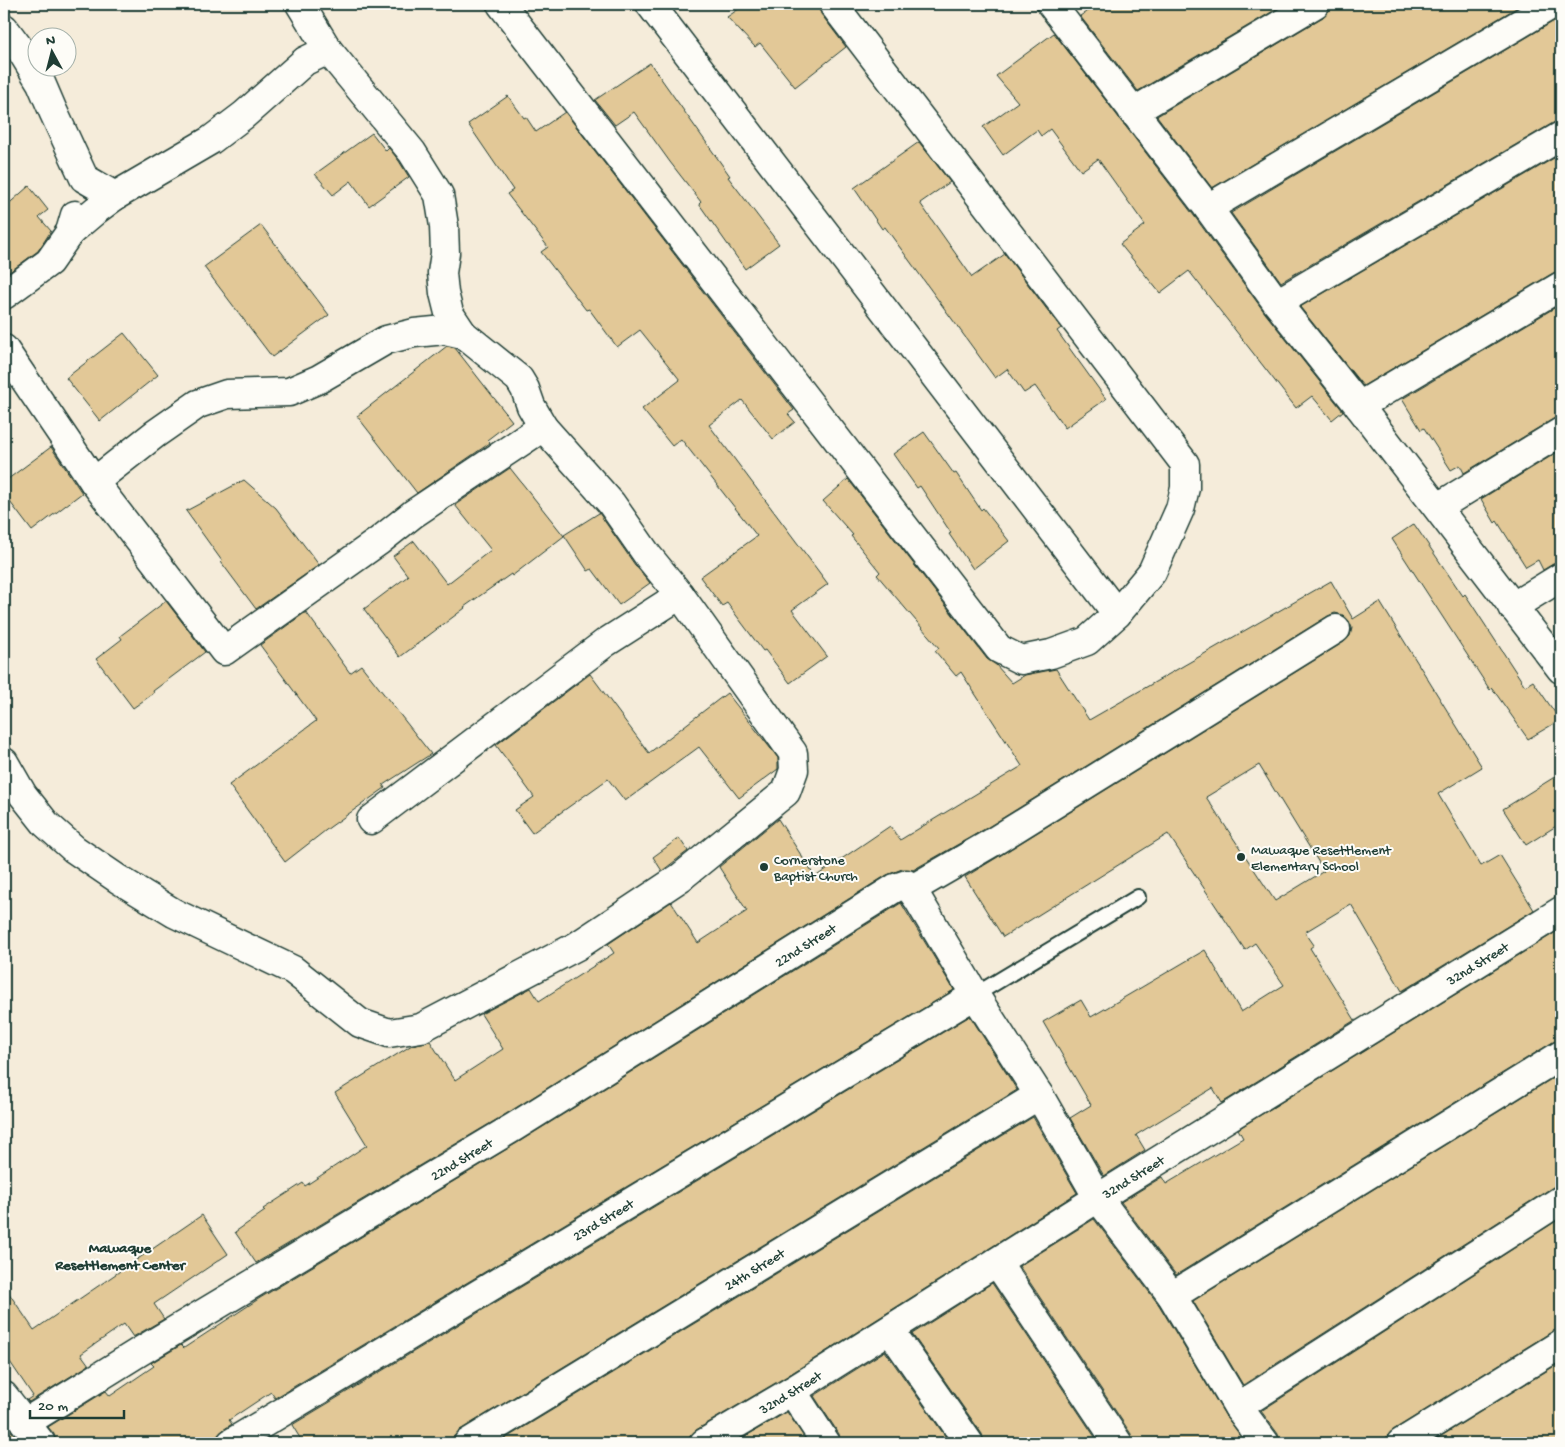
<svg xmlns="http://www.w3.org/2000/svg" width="1565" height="1447" font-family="'Gochi Hand',sans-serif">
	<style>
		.building { fill: #e2c897; stroke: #1f3d34; fill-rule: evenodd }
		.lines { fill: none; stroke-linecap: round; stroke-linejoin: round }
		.service-casing { stroke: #1f3d34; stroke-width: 18 }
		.minor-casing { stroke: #1f3d34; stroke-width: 31 }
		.service { stroke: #fdfcf7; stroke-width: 14 }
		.minor { stroke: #fdfcf7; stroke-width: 28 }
		.poi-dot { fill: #1f3d34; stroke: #fdfcf7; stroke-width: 2 }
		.labels { text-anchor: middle; stroke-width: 4; stroke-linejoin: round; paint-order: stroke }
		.poi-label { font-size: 14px; fill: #1f3d34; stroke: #fdfcf7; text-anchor: start }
		.street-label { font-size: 14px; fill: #1f3d34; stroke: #fdfcf7 }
		.neighbourhood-label { font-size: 15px; font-weight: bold; fill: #1f3d34; stroke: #fdfcf7 }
	</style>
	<rect width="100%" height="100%" fill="#f5ecda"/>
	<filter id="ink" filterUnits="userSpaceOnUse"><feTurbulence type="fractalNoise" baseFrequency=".02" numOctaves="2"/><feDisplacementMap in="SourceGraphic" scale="10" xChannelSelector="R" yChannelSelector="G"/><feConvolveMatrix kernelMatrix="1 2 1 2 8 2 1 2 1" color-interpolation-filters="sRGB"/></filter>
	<g filter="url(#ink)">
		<g class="building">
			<path d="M746 4H818L821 14 846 47 795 87 760 43 755 47 727 17Z"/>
			<path d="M1098 4H1285L1138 91 1080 16Z"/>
			<path d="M1331 4H1523L1212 188 1157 116 1323 17 1329 11Z"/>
			<path d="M1561 17V120L1553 123 1281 282 1231 213Z"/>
			<path d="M1054 33 1195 217 1265 313 1343 411 1332 420 1312 396 1296 408 1189 271 1160 293 1120 244 1145 225 1098 159 1081 171 1050 129 1041 136 1037 130 1003 155 983 127 1018 102 996 76Z"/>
			<path d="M650 63 730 176 728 177 779 244 745 269 699 204 701 202 670 162 634 112 615 125 595 100Z"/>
			<path d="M508 96 524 118 526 117 536 132 565 112 794 410 788 414 795 422 773 439 742 400 709 425 828 584 792 610 827 656 790 683 765 650 763 651 727 603 722 606 700 577 757 536 681 439 672 446 642 409 680 380 640 330 617 347 589 309 586 310 541 252 548 247 507 194 513 190 468 124Z"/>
			<path d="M372 133 386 151 389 148 399 161 409 177 369 206 351 181 333 195 315 174Z"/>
			<path d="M919 142 950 182 920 203 972 277 1005 254 1061 328 1057 331 1106 399 1065 428 1035 386 1024 393 1007 369 995 378 885 227 882 229 854 188Z"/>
			<path d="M1561 154V270L1553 273 1363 386 1300 307Z"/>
			<path d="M29 186 48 210 39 217 51 231 38 251 4 276V208Z"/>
			<path d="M261 225 329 315 272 357 204 267Z"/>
			<path d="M1561 304V416L1553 419 1464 473 1460 465 1451 470 1424 428 1421 430 1402 399Z"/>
			<path d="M124 333 158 375 100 421 66 378Z"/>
			<path d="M447 346 455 348 512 421 487 440 490 443 417 493 357 416Z"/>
			<path d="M924 432 954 474 956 473 981 510 983 508 1009 541 973 569 949 534 951 533 920 486 917 488 893 454Z"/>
			<path d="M51 447 82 493 32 531 4 494V482Z"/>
			<path d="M1561 450V561L1553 564 1543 570 1538 560 1526 567 1497 521 1495 523 1481 499Z"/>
			<path d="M510 468 564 536 512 576 511 574 464 607 465 608 400 657 364 609 408 576 393 556 414 541 447 584 491 550 455 505Z"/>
			<path d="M848 479 987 659 996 665 1012 683 1025 675 1056 669 1089 720 1331 581 1353 619 1380 602 1482 767 1438 794 1481 866 1500 855 1534 910 1402 991 1351 904 1305 932 1314 945 1310 948 1355 1020 1222 1103 1213 1088 1136 1135 1145 1150 1104 1176 1070 1118 1091 1105 1043 1022 1081 1000 1091 1017 1205 950 1241 1012 1284 985 1255 943 1245 950 1168 834 1003 937 965 877 1001 855 1344 642 1350 636 1352 628 1349 621 1343 615 1335 613 1328 616 985 829 913 870 902 869 887 875 506 1114 256 1263 235 1232 265 1211 263 1209 303 1183 305 1186 367 1145 335 1093 412 1045 430 1041 455 1080 503 1049 481 1014 531 988 539 1001 614 953 608 944 671 902 698 943 747 911 719 867 778 819 815 877 890 826 900 840 1022 766 961 672 956 676 935 651 939 648 877 575 880 572 851 536 853 535 823 501ZM1259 765 1324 871 1275 901 1206 797Z"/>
			<path d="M244 480 276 508 319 565 256 609 221 562 222 561 186 511Z"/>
			<path d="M599 513 635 565 650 583 619 605 592 569 588 571 564 535Z"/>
			<path d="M1414 524 1463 596 1465 594 1525 686 1533 681 1560 720 1528 739 1492 688 1490 690 1392 539Z"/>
			<path d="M166 601 205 652 153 691 154 693 133 708 96 659 122 639 120 636Z"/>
			<path d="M306 612 350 673 361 665 431 754 383 785 385 788 330 827 285 862 229 785 316 721 260 645Z"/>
			<path d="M590 674 649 753 727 693 778 758V769L739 798 699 747 625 801 608 779 532 833 515 810 534 797 496 745Z"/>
			<path d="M1561 773V823L1526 845 1503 809Z"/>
			<path d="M679 838 688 851 662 871 653 857Z"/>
			<path d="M901 903 954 990 275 1398 271 1392 229 1420 232 1424 223 1430 218 1435 215 1443H56L54 1434 48 1427 106 1391 110 1396 154 1366 151 1363 181 1345 184 1348 260 1298 522 1140Z"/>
			<path d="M1561 929V1039L1553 1042 1176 1275 1121 1202 1162 1177 1166 1184 1243 1138 1238 1129Z"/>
			<path d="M970 1016 1017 1090 460 1430 455 1435 452 1443H303L292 1425Z"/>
			<path d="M1561 1073V1185L1553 1187 1243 1385 1193 1301Z"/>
			<path d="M1033 1117 1077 1193 784 1378 696 1430 690 1436 688 1443H498Z"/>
			<path d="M202 1215 228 1254 154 1304 164 1319 133 1337 124 1324 81 1354 89 1365 29 1402 27 1400 33 1396 4 1353V1286L34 1330Z"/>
			<path d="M1561 1218V1328L1553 1331 1393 1430 1387 1436 1385 1443H1280L1278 1434 1261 1411Z"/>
			<path d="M1094 1219 1159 1305 1225 1415 1246 1443H1133L1131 1434 1019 1266Z"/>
			<path d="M992 1283 1099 1443H984L982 1434 912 1334Z"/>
			<path d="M885 1351 950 1443H841L839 1434 814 1396Z"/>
			<path d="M1561 1362V1443H1430Z"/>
			<path d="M787 1412 808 1443H734Z"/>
			<path d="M4 1421 12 1432 21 1443H4Z"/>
		</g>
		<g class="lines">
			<defs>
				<path id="service" d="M975 995 1138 897"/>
				<g id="minor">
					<path d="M300 4 328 50"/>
					<path d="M501 4 999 649 1021 660 1051 654 1087 641 1117 614 1152 572 1180 509 1185 488V464L833 4"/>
					<path d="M650 4 1117 614"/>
					<path d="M1051 4 1208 208 1277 303 1359 406 1561 669"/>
					<path d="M4 28 22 52 41 83 53 111 84 178 115 196"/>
					<path d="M1133 112 1315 4"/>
					<path d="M1208 208 1553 4"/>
					<path d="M70 232 96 210 115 196 211 140 244 115 305 61 328 50 412 152 439 195 444 226 445 253 442 273 444 293 449 313 463 334"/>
					<path d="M4 295 49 262 70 232 75 215"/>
					<path d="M1277 303 1561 136"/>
					<path d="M4 349 94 482 224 651 379 541 413 514 543 427 611 503 648 556 680 595 793 753 794 770 786 792 681 877 577 946 421 1028 389 1033 360 1023 293 970 174 913 118 879 74 849 46 824 23 795 4 762"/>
					<path d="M1359 406 1561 286"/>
					<path d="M94 482 155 434 198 404 227 394 289 392 319 379 386 340 414 333 445 330 463 334 519 379 525 389 531 406 543 427"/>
					<path d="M1438 507 1561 432"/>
					<path d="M1512 607 1561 577"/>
					<path d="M371 820 605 643 680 595"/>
					<path d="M912 889 993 842 1336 629"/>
					<path d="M997 1262 1118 1443"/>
					<path d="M1172 1296 1561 1055"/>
					<path d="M890 1330 969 1443"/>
					<path d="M792 1391 826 1443"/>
					<path d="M4 1396 41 1443"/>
					<path d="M1238 1407 1561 1200"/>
					<path id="s1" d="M25 1423 139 1352 514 1127 895 888 907 884 919 901 975 995 1039 1095 1098 1198 1172 1296 1238 1407 1265 1443"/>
					<path id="s2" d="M231 1443 975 995"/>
					<path id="s3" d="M468 1443 1039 1095"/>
					<path id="s4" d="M704 1443 792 1391 1098 1198 1561 911"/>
					<path d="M1401 1443 1561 1344"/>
				</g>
			</defs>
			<use href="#service" class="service-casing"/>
			<use href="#minor" class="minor-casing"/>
			<use href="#service" class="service"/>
			<use href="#minor" class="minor"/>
		</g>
	</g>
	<g class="poi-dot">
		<circle cx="1241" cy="857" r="5"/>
		<circle cx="764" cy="867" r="5"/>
	</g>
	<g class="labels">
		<g class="poi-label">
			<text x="1251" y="854">Mawaque Resettlement<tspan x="1251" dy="16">Elementary School</tspan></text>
			<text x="774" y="864">Cornerstone<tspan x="774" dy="16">Baptist Church</tspan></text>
		</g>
		<g class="street-label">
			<text dy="5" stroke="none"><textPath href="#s1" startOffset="915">22nd Street</textPath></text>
			<text dy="5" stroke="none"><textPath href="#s4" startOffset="910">32nd Street</textPath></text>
			<text dy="5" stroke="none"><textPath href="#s1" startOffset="510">22nd Street</textPath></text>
			<text dy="5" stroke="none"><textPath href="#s4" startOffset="505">32nd Street</textPath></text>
			<text dy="5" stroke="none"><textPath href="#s2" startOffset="434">23rd Street</textPath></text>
			<text dy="5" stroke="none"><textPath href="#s3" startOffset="335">24th Street</textPath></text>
			<text dy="5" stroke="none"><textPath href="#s4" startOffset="100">32nd Street</textPath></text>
		</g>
		<g class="neighbourhood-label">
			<text x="120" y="1252">Mawaque<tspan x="120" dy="17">Resettlement Center</tspan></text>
		</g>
	</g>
	<rect width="1565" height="1447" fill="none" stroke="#fdfcf7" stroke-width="20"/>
	<rect x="10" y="10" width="1545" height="1427" fill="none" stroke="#1f3d34" stroke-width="2" filter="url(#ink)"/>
	<g transform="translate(52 52) rotate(353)"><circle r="24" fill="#fdfcf7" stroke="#a4b0a9"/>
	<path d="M0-4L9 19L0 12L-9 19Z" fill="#1f3d34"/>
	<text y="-8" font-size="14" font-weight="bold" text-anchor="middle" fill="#1f3d34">N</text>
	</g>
	<path d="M30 1410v8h94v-8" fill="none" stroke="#1f3d34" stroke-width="2.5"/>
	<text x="38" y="1410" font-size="15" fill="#1f3d34" stroke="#fdfcf7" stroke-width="4" paint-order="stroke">20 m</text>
</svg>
